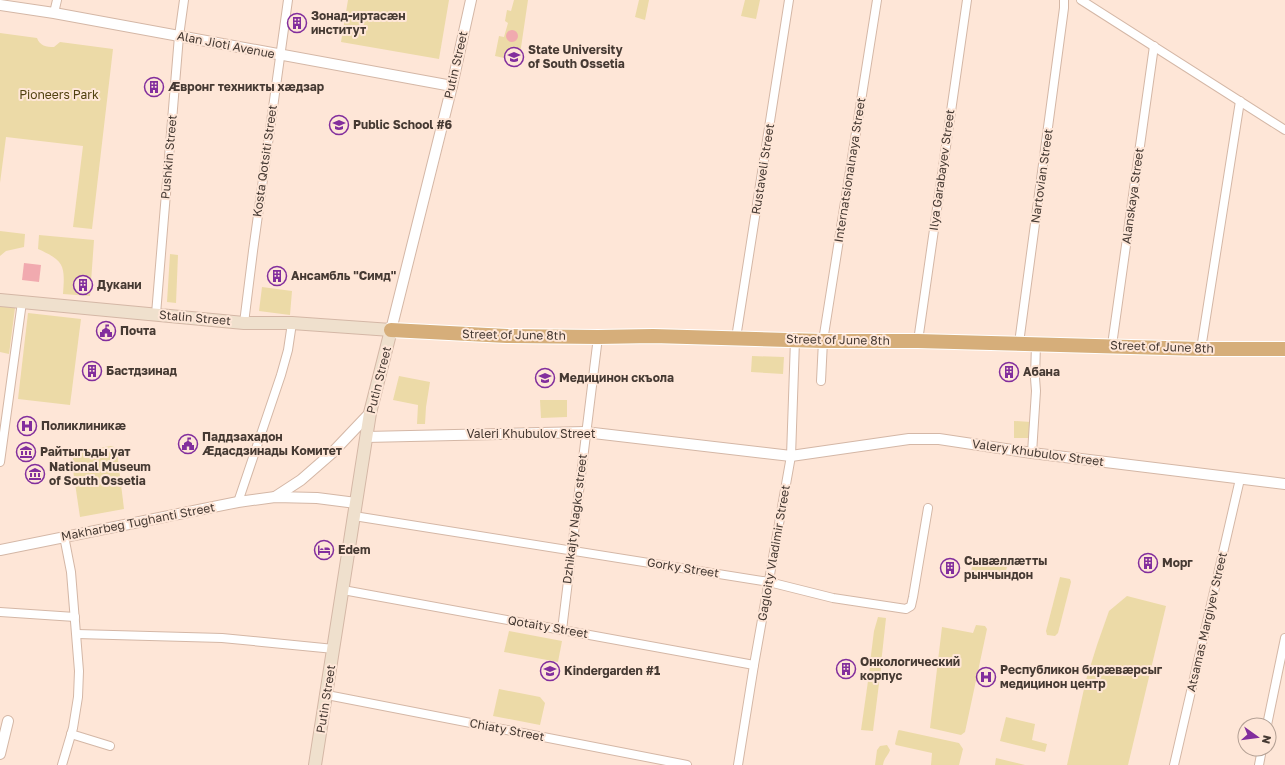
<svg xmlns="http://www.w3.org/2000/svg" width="1285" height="765" font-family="'Golos Text',sans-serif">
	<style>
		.green { fill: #ecdaa7 }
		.water { fill: #f1aaaf }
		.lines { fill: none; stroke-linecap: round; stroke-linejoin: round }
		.minor-casing { stroke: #d4b7a6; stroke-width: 10 }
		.tertiary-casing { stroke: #d4b7a6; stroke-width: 12 }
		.secondary-casing { stroke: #d4b7a6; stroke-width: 14 }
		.trunk-casing { stroke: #fff; stroke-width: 16 }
		.minor { stroke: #fff; stroke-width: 8 }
		.tertiary { stroke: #fff; stroke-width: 10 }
		.secondary { stroke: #efe0cd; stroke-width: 12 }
		.trunk { stroke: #d6ae7a; stroke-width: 14 }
		.labels { text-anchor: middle; stroke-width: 4; stroke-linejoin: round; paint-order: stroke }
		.poi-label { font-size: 12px; font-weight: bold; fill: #463a33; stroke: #fee6d7; text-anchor: start }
		.street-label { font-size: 12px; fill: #463a33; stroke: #fee6d7 }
		.park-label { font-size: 12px; fill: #51410f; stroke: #fee6d7 }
	</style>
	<rect width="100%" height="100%" fill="#fee6d7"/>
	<g class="green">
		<path d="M348 0H449L439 59 341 42Z"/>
		<path d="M514 0H528L519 61 495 56 499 36 504 37 508 23 505 21 507 10 511 11Z"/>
		<path d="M639 0H649L645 20 635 17Z"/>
		<path d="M745 0H760L756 19 741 16Z"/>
		<path d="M0 33 37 38C40 46 46 47 54 47L60 42 113 49 92 229 73 227 83 146 6 137 0 183Z"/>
		<path d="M0 231 25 234 24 247 6 251 0 256Z"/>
		<path d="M39 235 94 240 90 296 63 294C65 266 65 261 38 249Z"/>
		<path d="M170 254 178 255 176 303 167 302Z"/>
		<path d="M262 287 292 291 290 315 259 311Z"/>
		<path d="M0 306 15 308 9 354 0 352Z"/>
		<path d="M28 313 81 319 70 405 18 399Z"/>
		<path d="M752 356 784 357 783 374 751 372Z"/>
		<path d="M399 376 430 382 426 407 425 424H417L418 405 393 400Z"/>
		<path d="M540 400H567V417L541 418Z"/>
		<path d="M1014 421 1031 422 1029 438H1014Z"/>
		<path d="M111 446 114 447 117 451 124 509 80 517 72 463C73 457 74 454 79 451Z"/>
		<path d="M976 559 1006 565 1007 567 1004 579C998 583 975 579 971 572L973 561Z"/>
		<path d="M1060 577 1070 579 1071 582 1058 633 1055 636 1047 635 1046 631Z"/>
		<path d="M1127 596 1166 606 1128 765H1067L1086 680 1097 645 1109 611Z"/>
		<path d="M878 617 886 618 881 664 870 663 874 631Z"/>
		<path d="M976 625 985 626 987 629 965 732 961 735 930 728 942 627 973 633Z"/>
		<path d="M509 631 562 641 558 662 504 652Z"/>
		<path d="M870 667 881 668 873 731 861 730Z"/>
		<path d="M499 689 540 697 545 703 540 725 493 716Z"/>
		<path d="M1006 717 1035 724 1032 740 1047 744 1045 752 1000 741Z"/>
		<path d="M899 730 959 743 963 749 959 765H931L932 753 896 745 895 744 898 731Z"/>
		<path d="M887 745 890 750C888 756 884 758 883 765H875L877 750 880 746Z"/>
		<path d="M996 758 1025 765H995Z"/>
	</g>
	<g class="water">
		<circle cx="512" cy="36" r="6"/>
		<path d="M24 263 41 265 39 282 22 280Z"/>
	</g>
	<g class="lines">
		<defs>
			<g id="minor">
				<path d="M1081 0 1285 130"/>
				<path d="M54 13 57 0"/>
				<path d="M156 314 179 36 184 0"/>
				<path d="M244 323 253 251 288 0"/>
				<path d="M736 338 789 0"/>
				<path d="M918 341 967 0"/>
				<path d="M1019 343 1064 8V0"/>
				<path d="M1112 345 1154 46"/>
				<path d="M1201 349 1240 101"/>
				<path d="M821 381 823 341 877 0"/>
				<path d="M1032 453 1036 391 1035 378 1036 344"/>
				<path d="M0 462 22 302"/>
				<path d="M238 502 281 375 288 350 292 323"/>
				<path d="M354 516 769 582 833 598 906 609 911 606 913 597 928 508"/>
				<path d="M343 590 754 665"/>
				<path d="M0 612 75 617"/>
				<path d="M562 630 598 337"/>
				<path d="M77 634 222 638 334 649"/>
				<path d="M327 695 687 765"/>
				<path d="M1267 725 1285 638"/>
				<path d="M71 734 110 746"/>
				<path d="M62 765 73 728 78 697 79 671 71 572 64 536"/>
				<path d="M738 765 754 665 791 456 795 340"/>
				<path d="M1174 765 1240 479"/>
				<path d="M1259 765 1262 749"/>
			</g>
			<g id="tertiary">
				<path d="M0 5 54 13 452 86"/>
				<path d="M391 330 452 86 471 0"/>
				<path d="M366 437 585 432 791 456 909 439H939L1032 453 1285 484"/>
				<path d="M275 497 301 480 332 453 370 413"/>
				<path d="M0 550 238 502 275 497 317 498 356 503"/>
				<path d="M0 754 8 721"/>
			</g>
			<path id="secondary" d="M0 300 244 323H292L391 330 370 413 315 765"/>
			<path id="trunk" d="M391 330 507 336 598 337 653 336 823 341H918L1201 349H1285"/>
		</defs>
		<use href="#minor" class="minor-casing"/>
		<use href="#tertiary" class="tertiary-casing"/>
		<use href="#secondary" class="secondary-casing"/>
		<use href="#trunk" class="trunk-casing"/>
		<use href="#minor" class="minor"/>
		<use href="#tertiary" class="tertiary"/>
		<use href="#secondary" class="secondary"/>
		<use href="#trunk" class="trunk"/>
	</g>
	<defs>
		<symbol id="building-ring" viewBox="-11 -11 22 22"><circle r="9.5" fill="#fee6d7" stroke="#822e9d" stroke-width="1.5"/><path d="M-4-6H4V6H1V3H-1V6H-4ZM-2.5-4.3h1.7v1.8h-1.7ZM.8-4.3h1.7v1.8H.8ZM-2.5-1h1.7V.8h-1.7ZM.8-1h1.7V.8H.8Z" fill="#822e9d"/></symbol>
		<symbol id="university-ring" viewBox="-11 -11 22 22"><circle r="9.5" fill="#fee6d7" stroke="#822e9d" stroke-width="1.5"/><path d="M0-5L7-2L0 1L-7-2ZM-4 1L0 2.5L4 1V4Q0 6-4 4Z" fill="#822e9d"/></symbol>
		<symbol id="school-ring" viewBox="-11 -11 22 22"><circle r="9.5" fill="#fee6d7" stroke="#822e9d" stroke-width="1.5"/><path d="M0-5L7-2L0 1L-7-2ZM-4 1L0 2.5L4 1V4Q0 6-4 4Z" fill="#822e9d"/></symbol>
		<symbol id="civic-ring" viewBox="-11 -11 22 22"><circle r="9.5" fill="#fee6d7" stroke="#822e9d" stroke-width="1.5"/><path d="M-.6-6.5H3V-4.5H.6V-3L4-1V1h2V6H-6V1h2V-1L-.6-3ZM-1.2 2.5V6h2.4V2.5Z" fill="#822e9d"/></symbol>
		<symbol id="hospital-ring" viewBox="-11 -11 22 22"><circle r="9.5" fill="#fee6d7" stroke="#822e9d" stroke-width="1.5"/><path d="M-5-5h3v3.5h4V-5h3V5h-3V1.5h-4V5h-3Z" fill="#822e9d"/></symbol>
		<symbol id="museum-ring" viewBox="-11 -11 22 22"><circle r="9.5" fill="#fee6d7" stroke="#822e9d" stroke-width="1.5"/><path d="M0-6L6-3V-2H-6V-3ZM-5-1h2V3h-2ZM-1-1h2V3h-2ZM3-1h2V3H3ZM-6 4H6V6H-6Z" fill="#822e9d"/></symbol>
		<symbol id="hotel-ring" viewBox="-11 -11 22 22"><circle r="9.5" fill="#fee6d7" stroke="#822e9d" stroke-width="1.5"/><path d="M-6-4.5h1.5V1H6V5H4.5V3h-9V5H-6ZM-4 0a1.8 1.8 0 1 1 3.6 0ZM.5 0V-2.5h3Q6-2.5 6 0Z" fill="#822e9d"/></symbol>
	</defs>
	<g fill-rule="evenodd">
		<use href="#building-ring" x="286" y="12" width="22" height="22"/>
		<use href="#university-ring" x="503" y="46" width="22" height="22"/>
		<use href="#building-ring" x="143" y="76" width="22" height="22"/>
		<use href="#school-ring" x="328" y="114" width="22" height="22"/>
		<use href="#building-ring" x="266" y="265" width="22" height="22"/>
		<use href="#building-ring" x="72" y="274" width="22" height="22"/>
		<use href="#civic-ring" x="95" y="320" width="22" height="22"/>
		<use href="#building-ring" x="81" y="360" width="22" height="22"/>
		<use href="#building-ring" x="998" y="361" width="22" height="22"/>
		<use href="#university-ring" x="534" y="367" width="22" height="22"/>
		<use href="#hospital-ring" x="16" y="415" width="22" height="22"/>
		<use href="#civic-ring" x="177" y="433" width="22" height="22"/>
		<use href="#museum-ring" x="15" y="441" width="22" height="22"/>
		<use href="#museum-ring" x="24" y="463" width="22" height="22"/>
		<use href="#hotel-ring" x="313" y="539" width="22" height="22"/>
		<use href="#building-ring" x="1137" y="552" width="22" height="22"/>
		<use href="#building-ring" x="939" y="557" width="22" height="22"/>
		<use href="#building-ring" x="835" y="658" width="22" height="22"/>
		<use href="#school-ring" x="539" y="660" width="22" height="22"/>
		<use href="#hospital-ring" x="975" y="666" width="22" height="22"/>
	</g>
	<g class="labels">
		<g class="poi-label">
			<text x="311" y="20">Зонад-иртасæн<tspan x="311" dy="14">институт</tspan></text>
			<text x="528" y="54">State University<tspan x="528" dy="14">of South Ossetia</tspan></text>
			<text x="168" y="91">Æвpонг техникты хæдзар</text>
			<text x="353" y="129">Public School #6</text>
			<text x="291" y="280">Ансамбль "Симд"</text>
			<text x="97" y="289">Дукани</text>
			<text x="120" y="335">Почта</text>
			<text x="106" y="375">Бастдзинад</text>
			<text x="1023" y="376">Абана</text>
			<text x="559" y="382">Медицинон скъола</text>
			<text x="41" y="430">Поликлиникæ</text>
			<text x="202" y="441">Паддзахадон<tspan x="202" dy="14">Æдасдзинады Комитет</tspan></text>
			<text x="40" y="456">Райтыгъды уат</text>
			<text x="49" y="471">National Museum<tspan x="49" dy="14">of South Ossetia</tspan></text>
			<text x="338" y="554">Edem</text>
			<text x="964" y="565">Сывæллæтты<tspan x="964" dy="14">рынчындон</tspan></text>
			<text x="1162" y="567">Морг</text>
			<text x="860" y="666">Онкологический<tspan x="860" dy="14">корпус</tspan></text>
			<text x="1000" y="674">Республикон бирæвæрсыг<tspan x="1000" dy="14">медицинон центр</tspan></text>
			<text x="564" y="675">Kindergarden #1</text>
		</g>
		<g class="street-label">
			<text transform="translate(226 45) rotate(11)" y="4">Alan Jioti Avenue</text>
			<text transform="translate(456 65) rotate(-77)" y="4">Putin Street</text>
			<text transform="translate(169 157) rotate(-85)" y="4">Pushkin Street</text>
			<text transform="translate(265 161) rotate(-82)" y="4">Kosta Qotsiti Street</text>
			<text transform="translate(763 169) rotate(-81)" y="4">Rustaveli Street</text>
			<text transform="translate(850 170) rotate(-81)" y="4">Internatsionalnaya Street</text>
			<text transform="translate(942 170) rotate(-82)" y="4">Ilya Garabayev Street</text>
			<text transform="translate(1042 176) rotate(-82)" y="4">Nartovian Street</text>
			<text transform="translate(1133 196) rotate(-82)" y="4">Alanskaya Street</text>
			<text transform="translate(195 318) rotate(5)" y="4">Stalin Street</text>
			<text transform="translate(514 335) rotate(1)" y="4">Street of June 8th</text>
			<text transform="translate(838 340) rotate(1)" y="4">Street of June 8th</text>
			<text transform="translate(1162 347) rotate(2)" y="4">Street of June 8th</text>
			<text transform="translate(379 380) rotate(-76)" y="4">Putin Street</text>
			<text x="531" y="438">Valeri Khubulov Street</text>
			<text transform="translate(1038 453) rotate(8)" y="4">Valery Khubulov Street</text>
			<text transform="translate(575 519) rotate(-83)" y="4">Dzhikajty Nagko street</text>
			<text transform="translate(138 522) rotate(-11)" y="4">Makharbeg Tughanti Street</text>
			<text transform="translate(774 553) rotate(-80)" y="4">Gagloity Vladimir Street</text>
			<text transform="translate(683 568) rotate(9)" y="4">Gorky Street</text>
			<text transform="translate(1207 622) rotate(-77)" y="4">Atsamas Margiyev Street</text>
			<text transform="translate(548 627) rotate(10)" y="4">Qotaity Street</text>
			<text transform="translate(326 699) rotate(-81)" y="4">Putin Street</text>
			<text transform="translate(507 730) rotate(11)" y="4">Chiaty Street</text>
		</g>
		<g class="park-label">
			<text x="59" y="99">Pioneers Park</text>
		</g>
	</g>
	<g transform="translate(1257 737) rotate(104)"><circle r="19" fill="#fee6d7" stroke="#b4a195"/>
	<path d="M0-3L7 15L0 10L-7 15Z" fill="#822e9d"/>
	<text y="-6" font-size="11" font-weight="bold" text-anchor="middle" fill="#463a33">N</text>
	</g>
</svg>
